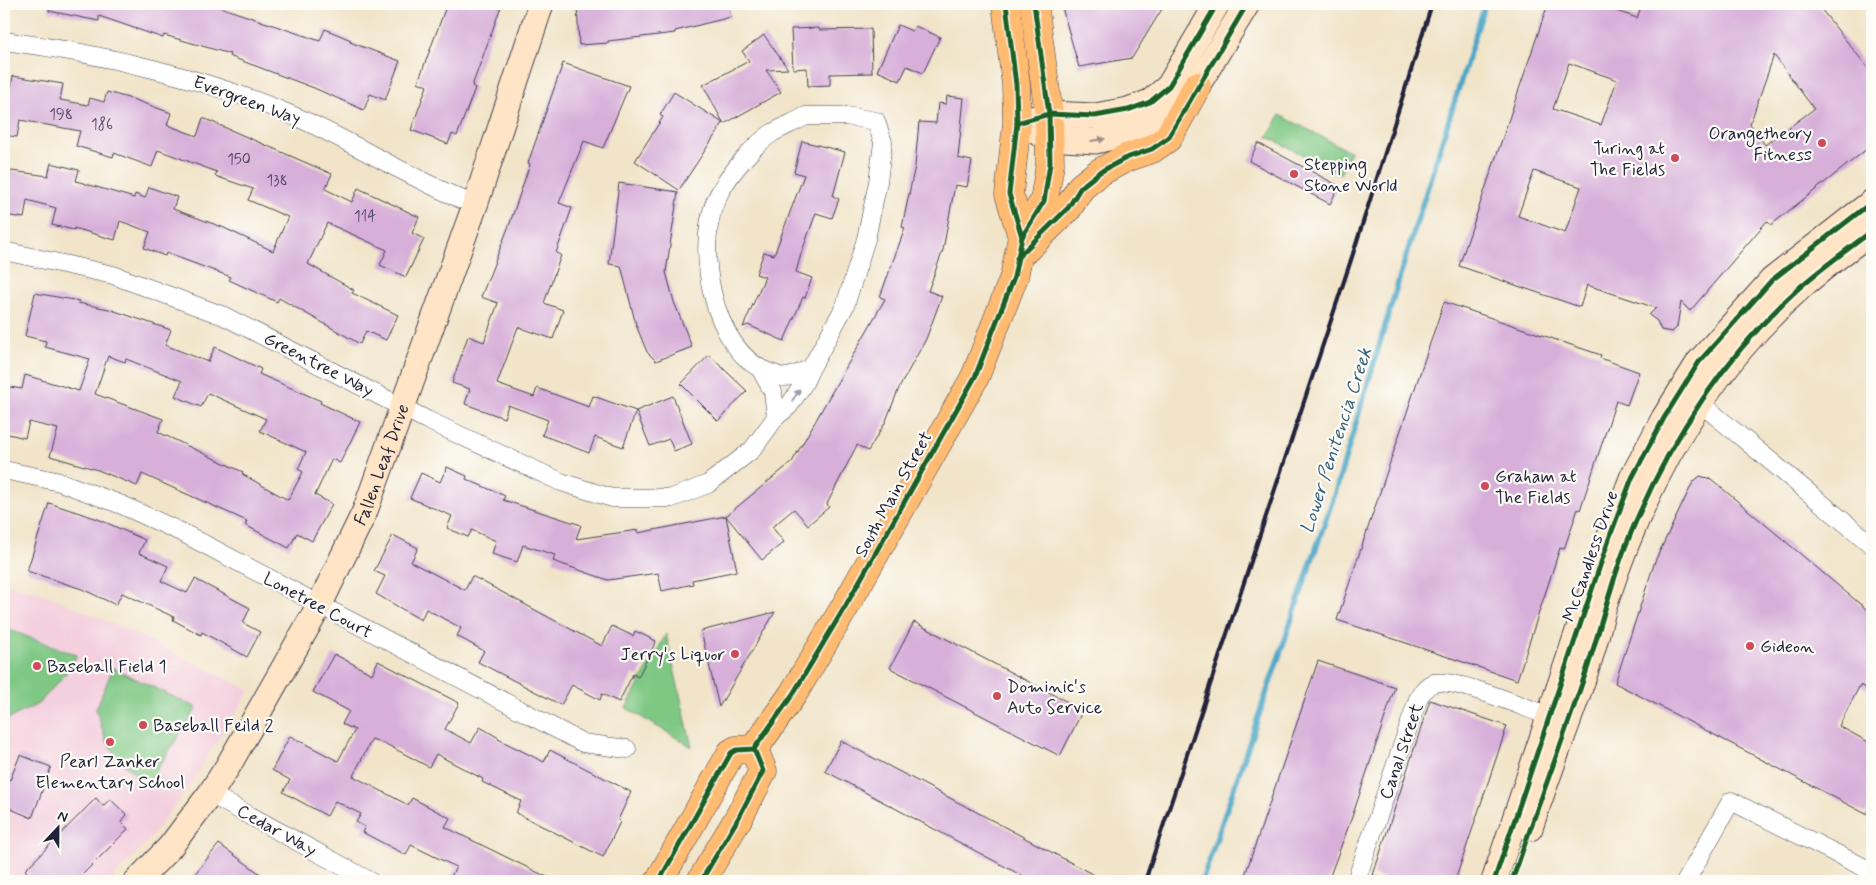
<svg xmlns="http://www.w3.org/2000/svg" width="1876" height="885" font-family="Mynerve,sans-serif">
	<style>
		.built { fill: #f4cfde }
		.green { fill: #7fc884; stroke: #507560 }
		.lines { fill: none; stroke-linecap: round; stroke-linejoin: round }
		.stream { stroke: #48a6c7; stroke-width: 5.5 }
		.building { fill: #d7afd9; fill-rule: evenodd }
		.street-casing { stroke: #413f50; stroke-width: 19 }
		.secondary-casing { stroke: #413f50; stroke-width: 27 }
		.primary-casing { stroke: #413f50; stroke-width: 29 }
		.street { stroke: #fff; stroke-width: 18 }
		.secondary { stroke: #ffe4c6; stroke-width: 25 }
		.primary { stroke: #ffbb71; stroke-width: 28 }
		.rail { stroke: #22223b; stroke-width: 4 }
		.cycleway-casing { stroke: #fdfcf7; stroke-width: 8 }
		.cycleway { stroke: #1b5e20; stroke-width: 5 }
		.oneway { fill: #9c8d87 }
		.oneway2 { fill: #9c9ca7 }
		.poi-dot { fill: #d1495b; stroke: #fdfcf7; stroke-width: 2 }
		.labels { text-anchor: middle; stroke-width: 4.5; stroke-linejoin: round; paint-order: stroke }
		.number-label { font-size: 15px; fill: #4f4562 }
		.street-label { font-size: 18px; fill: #22223b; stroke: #fdfcf7 }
		.poi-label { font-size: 18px; fill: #22223b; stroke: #fdfcf7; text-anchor: start }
		.water-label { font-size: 19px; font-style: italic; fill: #335d7a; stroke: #fdfcf7 }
	</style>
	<rect width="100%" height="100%" fill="#fdfcf7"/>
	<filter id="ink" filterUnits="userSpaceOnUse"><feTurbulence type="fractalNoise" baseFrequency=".02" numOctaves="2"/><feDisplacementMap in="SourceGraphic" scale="10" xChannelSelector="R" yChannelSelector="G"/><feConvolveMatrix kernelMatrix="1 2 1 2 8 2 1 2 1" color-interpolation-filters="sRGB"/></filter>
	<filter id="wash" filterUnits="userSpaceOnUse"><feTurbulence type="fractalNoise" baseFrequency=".0096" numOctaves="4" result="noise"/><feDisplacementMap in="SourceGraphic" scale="20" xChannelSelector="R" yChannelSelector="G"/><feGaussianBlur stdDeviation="1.12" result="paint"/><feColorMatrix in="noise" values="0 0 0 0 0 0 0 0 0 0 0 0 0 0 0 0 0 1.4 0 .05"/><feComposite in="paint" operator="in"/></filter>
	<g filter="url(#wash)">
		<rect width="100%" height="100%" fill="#f1e4c9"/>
		<path class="built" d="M4 583 47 595 131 632 250 690 184 793 145 844 110 881H4Z"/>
		<g class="green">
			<path d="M1280 115 1351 152 1340 174 1268 137Z"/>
			<path d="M4 628 77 655 64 676 38 704 4 721Z"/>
			<path d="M666 634 692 747 626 708Z"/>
			<path d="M113 668 197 708 148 783 124 765 106 741 96 709Z"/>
		</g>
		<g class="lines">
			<path class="stream" d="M1202 881 1335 493 1403 266 1485 4"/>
		</g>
		<g id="blocks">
			<g class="building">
				<path d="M49 4H211L320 41 325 29 351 40 350 42 400 61 385 100 370 94 364 110 314 88 229 56 230 54 164 35 163 38 99 16V21L49 11Z"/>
				<path d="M447 4H502L472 86 475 88 457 136 452 134 448 144 411 130 427 86 418 82Z"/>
				<path d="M577 4H728L731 17 675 31V33L608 41V43L579 45Z"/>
				<path d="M1061 4H1165L1132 58 1079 67Z"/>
				<path d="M1548 4H1596L1637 18 1642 4H1817L1872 73V145L1771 225 1767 221 1690 311 1681 302 1677 327 1672 332 1661 330 1657 321 1649 315 1656 308 1587 285 1580 307 1459 266ZM1774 55 1814 109 1765 145 1750 124ZM1569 63 1617 80 1601 125 1553 109ZM1534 171 1581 187 1565 233 1518 216Z"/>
				<path d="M898 25 912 31 915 26 940 37 923 73 907 66 900 81 877 71Z"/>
				<path d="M819 28V30L871 29 872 73 830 74V85L808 86 807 68 793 69 791 29Z"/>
				<path d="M764 35 788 69 766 70 781 92 724 124 703 85 749 61 742 51Z"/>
				<path d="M563 63 629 86 603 148 584 141 559 203 572 208 556 253 561 255 544 303 563 310 553 339 518 327 497 384 534 397 537 388 589 407 593 396 636 411 673 396 692 444 674 451 669 439 650 446 636 411 623 447 595 437 589 453 542 435 548 420 508 405 504 418 465 404 470 389 452 383 468 336 484 342 498 303 481 297 510 223 530 164 528 163Z"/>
				<path d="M13 76 63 84 60 100 88 105 90 98 104 102 107 92 135 100 171 113 167 125 197 136 203 118 332 174 325 189 352 202 358 188 419 217 412 233 424 239 406 277 380 265 387 250 327 223 308 264 354 290 352 293 398 315 386 340 366 331 360 344 279 298 277 302 229 280 231 277 166 253 165 256 144 248 150 232 120 221 115 240 74 228V230L52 225 56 208 27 200 24 218 4 215V170L48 176 51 163 79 170 76 181 134 198 135 194 145 198 149 187 177 197 173 209 222 227 273 251 288 217 248 200 253 189 215 176 217 172 158 150 152 167 114 153 113 157 76 146 80 131 20 120 17 137 4 135V93L10 94Z"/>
				<path d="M674 92 723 123 679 190 635 161 663 117 660 115Z"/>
				<path d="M947 96 964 98 958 158 972 161 967 187 955 185 943 250 928 291 942 296 926 339 899 388 885 423 868 451 857 445 827 504 829 507 808 525 794 509 772 527 784 542 762 560 726 516 792 462 885 299 880 297 905 228 902 227 915 166 919 122 936 123 938 103 946 104Z"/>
				<path d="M802 141 845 152 833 196 839 199 832 218 816 213 801 254 796 272 812 278 805 298 803 297 784 341 748 325 743 327 765 277 756 274 764 252 774 255 804 175 794 172Z"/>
				<path d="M1258 143 1339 186 1330 204 1249 161Z"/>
				<path d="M619 183 678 192 666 272 674 302 692 347 656 361 647 352 636 325 621 266 609 264Z"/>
				<path d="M35 293 79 301 78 303 109 309 171 330 165 345 208 362 215 347 261 369 259 374 321 401 320 403 360 422 340 463 332 459 315 495 332 504 312 541 297 533 289 548 245 525 247 521 142 474 137 486 98 470 50 456 58 429 29 422 25 438 4 433V386L22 389 25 375 79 391 90 359 45 347 46 341 25 336ZM108 356 125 362 126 359 182 381 175 396 201 407 208 393 266 419 260 431 306 452 298 469 303 472 288 500 242 474 243 472 158 432 163 419 95 394Z"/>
				<path d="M1444 302 1601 355 1600 358 1639 372 1627 405 1616 401 1580 510 1578 509 1564 549 1560 548 1517 680 1337 620Z"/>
				<path d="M709 355 747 391 718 421 681 384Z"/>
				<path d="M447 467 467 476 466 479 505 496 503 500 581 525 576 539 638 530V533L726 516 737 571 692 580 693 584 662 591 658 573 608 580 553 561 555 555 523 545 517 562 492 554 496 541 472 530 468 537 447 528 452 516 410 498 421 473 440 482Z"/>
				<path d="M1700 476 1711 479 1872 614V692L1860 685 1839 726 1872 744V802L1866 814 1615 683 1655 561 1693 482Z"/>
				<path d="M49 503 98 519 145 540 139 553 168 566 161 581 187 593 195 579 250 608 243 623 260 632 247 657 202 632 201 635 173 620 174 617 122 593 116 605 82 589 27 571Z"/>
				<path d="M393 535 418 548 411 562 465 590 472 576 602 646 612 626 633 636 635 631 656 641 638 677 633 674 619 702 602 694 600 700 572 685 561 705 478 662 484 651 457 636 461 628 426 609 421 620 376 594 385 576 374 571Z"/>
				<path d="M775 612 719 707 701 631Z"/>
				<path d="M914 622 1083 710 1060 756 890 668Z"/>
				<path d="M334 654 372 674 378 661 459 703 445 729 471 743 480 727 499 738 498 739 544 762 550 750 631 792 618 820 620 822 603 857 516 813 521 801 482 782 483 779 436 754 429 767 384 743V744L372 739 353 776 408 805 412 798 450 818 445 827 555 881H449L456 867 411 845 406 855 362 832 365 827 356 822 361 814 335 801 327 816 283 792 290 780 272 770 290 736 338 761 355 730 342 724 349 711 313 692Z"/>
				<path d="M1318 661 1395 687 1352 817 1328 881H1243Z"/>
				<path d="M1430 700 1507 726 1455 881H1393L1373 875Z"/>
				<path d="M841 741 986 817 1105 881H1032L825 771Z"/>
				<path d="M20 755 51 767 32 818 4 806V777L10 780Z"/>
				<path d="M96 798 103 806 110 799 127 815 121 822 128 829 76 881H36L25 870Z"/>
				<path d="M219 844 270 881H189Z"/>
			</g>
		</g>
	</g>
	<g filter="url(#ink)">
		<use href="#blocks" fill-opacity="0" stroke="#413f50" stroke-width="1"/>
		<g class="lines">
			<defs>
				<g id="street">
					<path d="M4 41C102 53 210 79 301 119 360 146 415 181 475 205"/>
					<path d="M806 116H846L876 121 883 142 878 182 866 239 845 306 811 368C803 371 793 377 786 377 781 378 775 374 771 373 711 354 691 239 721 190 733 170 753 146 772 133 783 127 795 122 806 116Z"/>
					<path d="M4 251 113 275 224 316 427 420 561 482 612 498H672L708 484 752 450 776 417 789 406 804 383 811 368"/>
					<path d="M761 370 773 392 776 417"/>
					<path d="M1699 402 1872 545"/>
					<path d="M4 470 60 482 122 505 183 533 583 743 627 749"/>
					<path d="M210 794 370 881"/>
					<path d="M1356 881 1418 699C1422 692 1426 685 1434 683 1456 678 1525 708 1549 716"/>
					<path d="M1686 881 1731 801 1871 871"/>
				</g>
				<g id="secondary">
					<path d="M1029 120 1049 114 1095 116 1128 110 1150 102 1169 86 1217 4"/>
					<path d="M1017 123 1050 138 1095 141 1141 130 1165 116 1197 86 1247 4"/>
					<path d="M1530 828C1548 773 1570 719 1588 664 1596 641 1600 617 1608 595 1647 477 1707 370 1801 287 1823 267 1848 249 1872 231"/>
					<path id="s1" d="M137 881 170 847 210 794 228 766 319 606 365 511 475 205 541 4"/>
					<path d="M1494 881 1610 536 1632 478 1664 418 1699 362 1772 280 1872 202"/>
				</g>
				<g id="primary">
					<path d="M1006 4 1016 85 1017 123 1009 194 1022 237"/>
					<path d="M1027 248 1068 208 1081 187 1100 172 1126 158 1152 149 1168 138 1197 86"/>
					<path d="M754 749 793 694 846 605 975 377 1014 277 1022 237 1044 201 1050 164 1049 114 1034 4"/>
					<path d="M659 881 731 753 736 750 754 749"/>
					<path d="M701 881 739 817 763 771 754 749"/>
				</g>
			</defs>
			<use href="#street" class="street-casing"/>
			<use href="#secondary" class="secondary-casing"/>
			<use href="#primary" class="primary-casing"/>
			<use href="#street" class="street"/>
			<use href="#secondary" class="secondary"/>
			<use href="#primary" class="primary"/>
			<path class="rail" d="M1145 881 1351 260 1432 4"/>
			<defs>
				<g id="cycleway">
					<path d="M1006 4 1016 85 1017 123 1009 194 1022 237"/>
					<path d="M1017 123 1049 114 1095 116 1128 110 1150 102 1169 86 1217 4"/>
					<path d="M1017 258 1068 208 1081 187 1100 172 1126 158 1152 149 1168 138 1247 4"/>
					<path d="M754 749 793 694 846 605 975 377 1014 277 1022 237 1044 201 1050 164 1049 114 1034 4"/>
					<path d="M659 881 731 753 736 750 754 749"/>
					<path d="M701 881 739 817 763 771 754 749"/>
					<path d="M1494 881 1610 536 1632 478 1664 418 1699 362 1772 280 1872 202"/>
					<path d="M1512 881C1536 811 1562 742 1586 672 1600 630 1610 586 1626 545 1665 446 1721 359 1800 287 1823 267 1848 249 1872 231"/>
				</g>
			</defs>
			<use href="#cycleway" class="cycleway-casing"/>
			<use href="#cycleway" class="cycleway"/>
		</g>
		<defs><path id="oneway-solid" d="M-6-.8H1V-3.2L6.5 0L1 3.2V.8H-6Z" transform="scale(1.25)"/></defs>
		<use class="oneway" href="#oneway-solid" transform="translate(1098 140) rotate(-8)"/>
		<use class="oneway2" href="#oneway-solid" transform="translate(796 395) rotate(-56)"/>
	</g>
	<g class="poi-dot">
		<circle cx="1822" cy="143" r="5"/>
		<circle cx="1675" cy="158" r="5"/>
		<circle cx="1294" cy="174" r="5"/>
		<circle cx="1485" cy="486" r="5"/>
		<circle cx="1750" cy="646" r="5"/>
		<circle cx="735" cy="654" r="5"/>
		<circle cx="37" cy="666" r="5"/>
		<circle cx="997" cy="696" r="5"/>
		<circle cx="143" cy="725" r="5"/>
		<circle cx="110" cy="742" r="5"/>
	</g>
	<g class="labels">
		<g class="number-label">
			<text x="61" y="119">198</text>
			<text x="102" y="129">186</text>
			<text x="239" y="164">150</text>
			<text x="277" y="185">138</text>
			<text x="365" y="221">114</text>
		</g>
		<g class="street-label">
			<text transform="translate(247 100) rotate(20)" y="6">Evergreen Way</text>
			<text transform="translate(319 364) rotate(27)" y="6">Greentree Way</text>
			<text dy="6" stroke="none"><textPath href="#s1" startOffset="486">Fallen Leaf Drive</textPath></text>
			<text transform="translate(893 494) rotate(-61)" y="6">South Main Street</text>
			<text transform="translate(1590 556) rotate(-71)" y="6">McCandless Drive</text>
			<text transform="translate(318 605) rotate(28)" y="6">Lonetree Court</text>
			<text transform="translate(1401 751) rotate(-71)" y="6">Canal Street</text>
			<text transform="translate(277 830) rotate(29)" y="6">Cedar Way</text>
		</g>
		<g class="poi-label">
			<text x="1812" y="139" text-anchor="end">Orangetheory<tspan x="1812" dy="21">Fitness</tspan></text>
			<text x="1665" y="154" text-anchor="end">Turing at<tspan x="1665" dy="21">The Fields</tspan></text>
			<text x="1304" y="170">Stepping<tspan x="1304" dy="21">Stone World</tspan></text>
			<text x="1495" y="482">Graham at<tspan x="1495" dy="21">The Fields</tspan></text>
			<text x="1760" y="652">Gideon</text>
			<text x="725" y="660" text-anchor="end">Jerry's Liquor</text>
			<text x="47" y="672">Baseball Field 1</text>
			<text x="1007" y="692">Dominic's<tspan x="1007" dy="21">Auto Service</tspan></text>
			<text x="153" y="731">Baseball Feild 2</text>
			<text x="110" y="767" text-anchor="middle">Pearl Zanker<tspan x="110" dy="21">Elementary School</tspan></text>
		</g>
		<g class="water-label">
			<text transform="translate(1335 440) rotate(-72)" y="7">Lower Penitencia Creek</text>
		</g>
	</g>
	<rect width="1876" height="885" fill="none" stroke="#fdfcf7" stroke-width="20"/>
	<g transform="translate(58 828) rotate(22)" stroke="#fdfcf7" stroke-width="4" paint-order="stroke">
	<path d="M0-4L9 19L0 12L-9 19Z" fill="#22223b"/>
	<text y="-8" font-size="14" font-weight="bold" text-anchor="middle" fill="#22223b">N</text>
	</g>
</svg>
